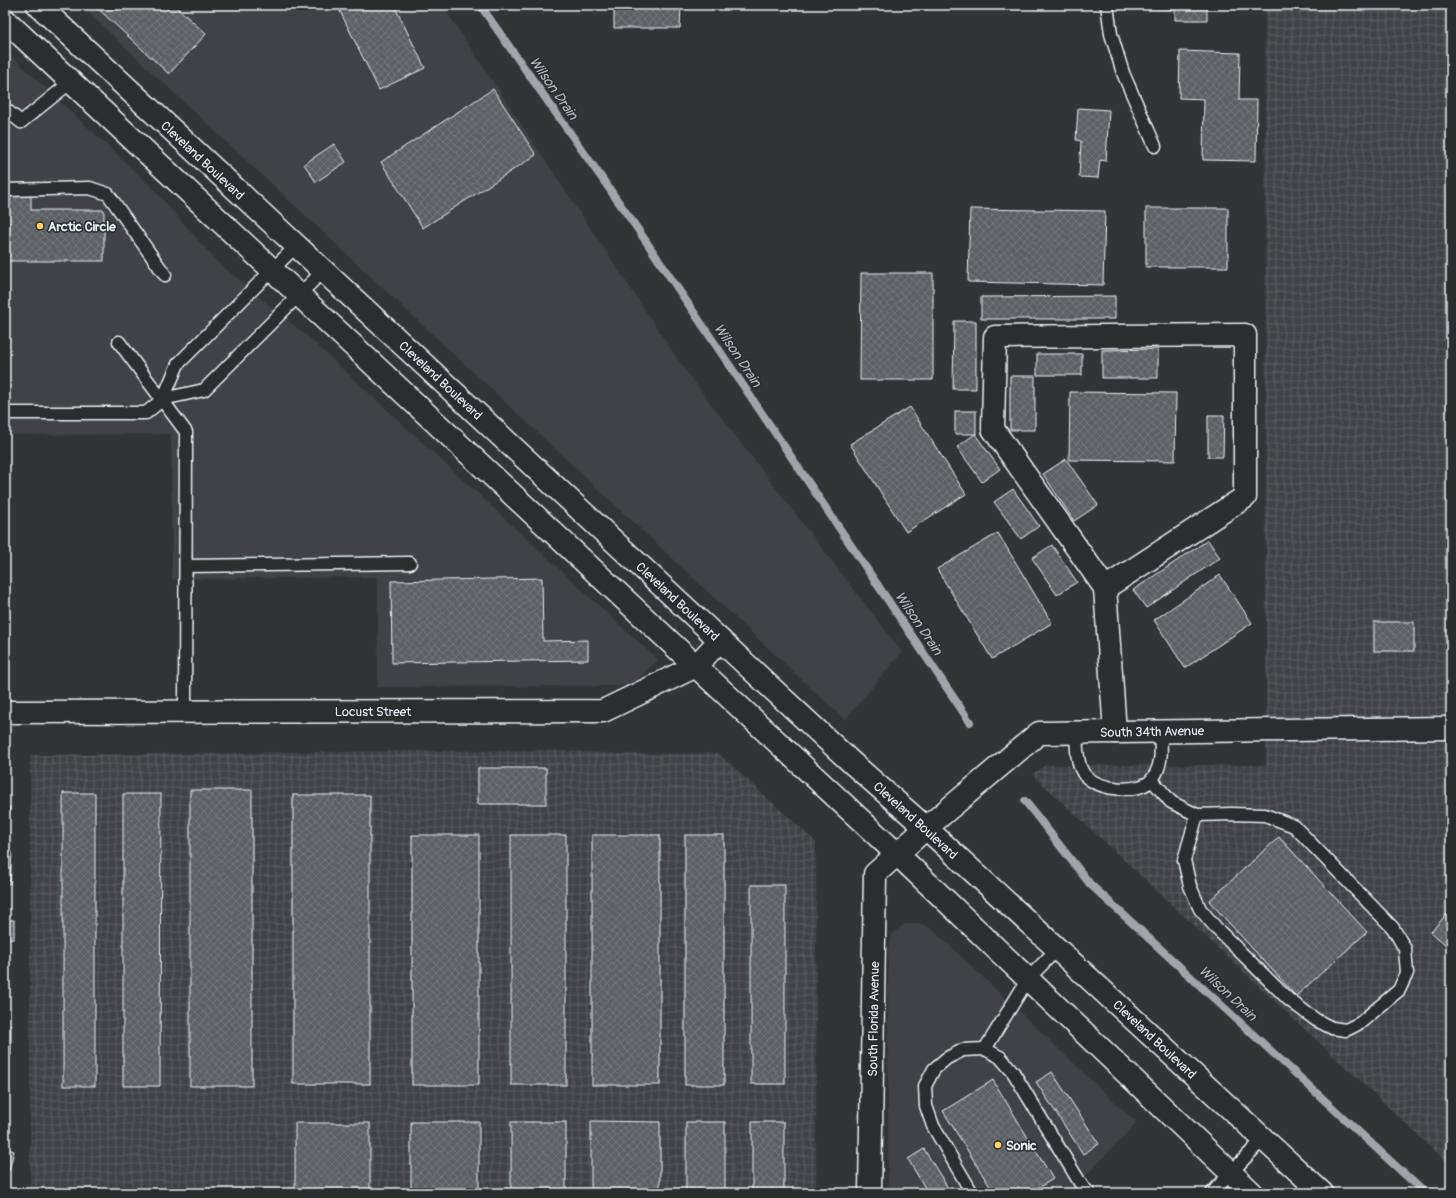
<svg xmlns="http://www.w3.org/2000/svg" width="1456" height="1198" font-family="Pangolin,sans-serif">
	<style>
		.built { fill: #3f4244 }
		.industrial { fill: url(#industrial-grid) }
		.lines { fill: none; stroke-linecap: round; stroke-linejoin: round }
		.stream { stroke: #9fa5aa; stroke-width: 8 }
		.building { fill: url(#building-cross-hatch); stroke: #e8f1f8 }
		.lane-casing { stroke: #e8f1f8; stroke-width: 15 }
		.street-casing { stroke: #e8f1f8; stroke-width: 25 }
		.primary-casing { stroke: #e8f1f8; stroke-width: 25 }
		.lane { stroke: #2a2d2e; stroke-width: 12 }
		.street { stroke: #2a2d2e; stroke-width: 22 }
		.primary { stroke: #2a2d2e; stroke-width: 22 }
		.poi-dot { fill: #ffd166; stroke: #2a2d2e; stroke-width: 1.5 }
		.labels { text-anchor: middle; stroke-width: 3; stroke-linejoin: round; paint-order: stroke }
		.street-label { font-size: 13px; fill: #e8f1f8; stroke: #2a2d2e }
		.poi-label { font-size: 13px; font-weight: bold; fill: #e8f1f8; stroke: #2a2d2e; text-anchor: start }
		.water-label { font-size: 14px; font-style: italic; fill: #b1b8be; stroke: #2a2d2e }
	</style>
	<defs>
		<pattern id="industrial-grid" width="8" height="8" patternUnits="userSpaceOnUse"><rect width="8" height="8" fill="#3f4244"/><path d="M0 4h8M4 0v8" fill="none" stroke="#5b5e60"/></pattern>
		<pattern id="building-cross-hatch" width="8" height="8" patternUnits="userSpaceOnUse"><rect width="8" height="8" fill="#5c6063"/><path d="M0 0l8 8M0 8l8-8" fill="none" stroke="#73777a"/></pattern>
	</defs>
	<rect width="100%" height="100%" fill="#323536"/>
	<filter id="ink" filterUnits="userSpaceOnUse"><feTurbulence type="fractalNoise" baseFrequency=".025" numOctaves="2"/><feDisplacementMap in="SourceGraphic" scale="8" xChannelSelector="R" yChannelSelector="G"/><feConvolveMatrix kernelMatrix="1 2 1 2 8 2 1 2 1" color-interpolation-filters="sRGB"/></filter>
	<g filter="url(#ink)">
		<g class="built">
			<path d="M80 5H442L685 370 902 652 845 720Z"/>
			<path d="M5 50 151 186 217 262 306 335 658 660 631 686 378 687V577L172 579 171 434 5 435Z"/>
			<path d="M921 923 932 929 1137 1123 1069 1193H888V948L893 933 905 924Z"/>
		</g>
		<g class="industrial">
			<path d="M1265 5H1451V1166L1032 774 1046 765H1266Z"/>
			<path d="M542 750 624 754 718 753 816 842V1193H30V755Z"/>
		</g>
		<g class="lines">
			<g class="stream">
				<path d="M480 5 639 231 970 722"/>
				<path d="M1025 801 1090 884 1425 1193"/>
			</g>
		</g>
		<g class="building">
			<path d="M94 5H174L206 34 169 74Z"/>
			<path d="M337 5H394L425 68 379 90Z"/>
			<path d="M614 5H681L680 28H614Z"/>
			<path d="M1136 5H1207V20H1175V9L1136 8Z"/>
			<path d="M1180 51 1240 53 1239 100H1257L1256 161 1203 160 1204 99 1179 98Z"/>
			<path d="M493 89 536 155 423 228 381 162Z"/>
			<path d="M1078 108 1109 110 1106 161 1100 160 1098 178 1079 177 1081 141 1076 140Z"/>
			<path d="M334 144 346 162 316 182 304 164Z"/>
			<path d="M10 196H31V210H104V261H5V207H10Z"/>
			<rect x="1146" y="208" width="82" height="59"/>
			<path d="M970 209 1105 211 1103 285 968 282Z"/>
			<path d="M861 273H933V380H860Z"/>
			<path d="M1115 296V319H981V297Z"/>
			<path d="M954 321H976V389H953Z"/>
			<path d="M1158 349V378H1102V350Z"/>
			<rect x="1037" y="354" width="45" height="21"/>
			<rect x="1010" y="376" width="25" height="54"/>
			<path d="M1070 392 1176 393 1175 461 1069 460Z"/>
			<path d="M910 407 966 494 906 532 850 444Z"/>
			<rect x="955" y="411" width="21" height="23"/>
			<path d="M1208 415H1224L1223 457H1208Z"/>
			<path d="M975 434 1000 469 982 482 957 447Z"/>
			<path d="M1066 459 1098 505 1074 521 1043 474Z"/>
			<path d="M1013 489 1039 526 1021 539 994 502Z"/>
			<path d="M998 533 1052 623 992 659 937 569Z"/>
			<path d="M1208 540 1220 558 1146 608 1133 590Z"/>
			<path d="M1052 545 1077 582 1057 595 1032 558Z"/>
			<path d="M1220 575 1252 623 1185 668 1154 620Z"/>
			<path d="M542 578 543 641 588 640V660L392 663 391 581Z"/>
			<rect x="1374" y="622" width="40" height="29"/>
			<rect x="478" y="768" width="68" height="36"/>
			<rect x="190" y="790" width="62" height="296"/>
			<rect x="63" y="793" width="32" height="293"/>
			<path d="M123 794H161L160 1086H123Z"/>
			<rect x="293" y="795" width="77" height="289"/>
			<path d="M5 806 10 807 5 836Z"/>
			<rect x="412" y="835" width="67" height="250"/>
			<rect x="511" y="835" width="55" height="250"/>
			<rect x="592" y="835" width="68" height="250"/>
			<rect x="685" y="835" width="39" height="250"/>
			<path d="M1279 837 1367 932 1296 996 1209 901Z"/>
			<path d="M5 851 12 852 10 884 5 883Z"/>
			<rect x="751" y="885" width="34" height="199"/>
			<path d="M1451 909V949L1431 932Z"/>
			<rect x="5" y="920" width="9" height="19"/>
			<rect x="5" y="1025" width="6" height="30"/>
			<path d="M1052 1072 1099 1144 1083 1154 1036 1082Z"/>
			<path d="M993 1080 1053 1179 1030 1193H994L943 1111Z"/>
			<path d="M5 1089 9 1090 8 1106H5Z"/>
			<path d="M591 1121 660 1122V1193H591Z"/>
			<rect x="411" y="1122" width="68" height="71"/>
			<rect x="511" y="1122" width="55" height="71"/>
			<rect x="686" y="1122" width="39" height="71"/>
			<rect x="752" y="1122" width="32" height="71"/>
			<rect x="295" y="1123" width="75" height="70"/>
			<path d="M5 1148 14 1151 9 1171 5 1170Z"/>
			<path d="M924 1149 951 1193H928L908 1159Z"/>
		</g>
		<g class="lines">
			<defs>
				<g id="lane">
					<path d="M1107 5 1111 34 1123 73 1155 146"/>
					<path d="M5 109 21 122 71 82"/>
					<path d="M5 190 90 188 108 194 165 275"/>
					<path d="M119 342 186 432 185 712"/>
					<path d="M163 399 178 364 296 246"/>
					<path d="M5 413H146L163 399 204 390 323 271"/>
					<path d="M186 566 410 563"/>
					<path d="M1076 732C1077 745 1076 760 1082 771 1091 790 1141 796 1153 778 1163 764 1161 748 1160 731"/>
					<path d="M1152 780 1171 802 1197 815 1231 814 1265 815 1294 826 1393 928 1405 949 1407 973 1399 990 1360 1023 1346 1030 1332 1028 1316 1020 1288 999 1217 929 1200 909 1190 886 1184 860 1197 815"/>
					<path d="M985 1049 1028 979 1057 949"/>
					<path d="M972 1193 933 1126 926 1106 925 1086 934 1069 947 1058 963 1050 985 1049 1000 1057 1013 1072 1082 1186 1089 1193"/>
					<path d="M1212 1193 1263 1139"/>
				</g>
				<g id="street">
					<path d="M1245 335V497L1105 588 993 429 995 337Z"/>
					<path d="M1105 588 1115 732"/>
					<path d="M5 712 603 711 696 666 720 640"/>
					<path d="M870 1193 875 874 926 828 1039 733 1451 728"/>
				</g>
				<g id="primary">
					<path d="M38 5 851 762 926 828 1322 1193"/>
					<path d="M5 20 897 854 1252 1193"/>
				</g>
			</defs>
			<use href="#lane" class="lane-casing"/>
			<use href="#street" class="street-casing"/>
			<use href="#primary" class="primary-casing"/>
			<use href="#lane" class="lane"/>
			<use href="#street" class="street"/>
			<use href="#primary" class="primary"/>
		</g>
	</g>
	<g class="poi-dot">
		<circle cx="40" cy="226" r="4"/>
		<circle cx="998" cy="1145" r="4"/>
	</g>
	<g class="labels">
		<g class="street-label">
			<text transform="translate(203 160) rotate(43)" y="5">Cleveland Boulevard</text>
			<text transform="translate(441 380) rotate(43)" y="5">Cleveland Boulevard</text>
			<text transform="translate(678 601) rotate(43)" y="5">Cleveland Boulevard</text>
			<text x="373" y="716">Locust Street</text>
			<text transform="translate(1152 731) rotate(-1)" y="5">South 34th Avenue</text>
			<text transform="translate(916 820) rotate(42)" y="5">Cleveland Boulevard</text>
			<text transform="translate(873 1019) rotate(-89)" y="5">South Florida Avenue</text>
			<text transform="translate(1155 1039) rotate(43)" y="5">Cleveland Boulevard</text>
		</g>
		<g class="poi-label">
			<text x="48" y="231">Arctic Circle</text>
			<text x="1006" y="1150">Sonic</text>
		</g>
		<g class="water-label">
			<text transform="translate(554 88) rotate(55)" y="5">Wilson Drain</text>
			<text transform="translate(738 355) rotate(56)" y="5">Wilson Drain</text>
			<text transform="translate(919 623) rotate(56)" y="5">Wilson Drain</text>
			<text transform="translate(1228 993) rotate(43)" y="5">Wilson Drain</text>
		</g>
	</g>
	<rect width="1456" height="1198" fill="none" stroke="#2a2d2e" stroke-width="20"/>
	<rect x="10" y="10" width="1436" height="1178" fill="none" stroke="#e8f1f8" stroke-width="1.5" filter="url(#ink)"/>
</svg>
